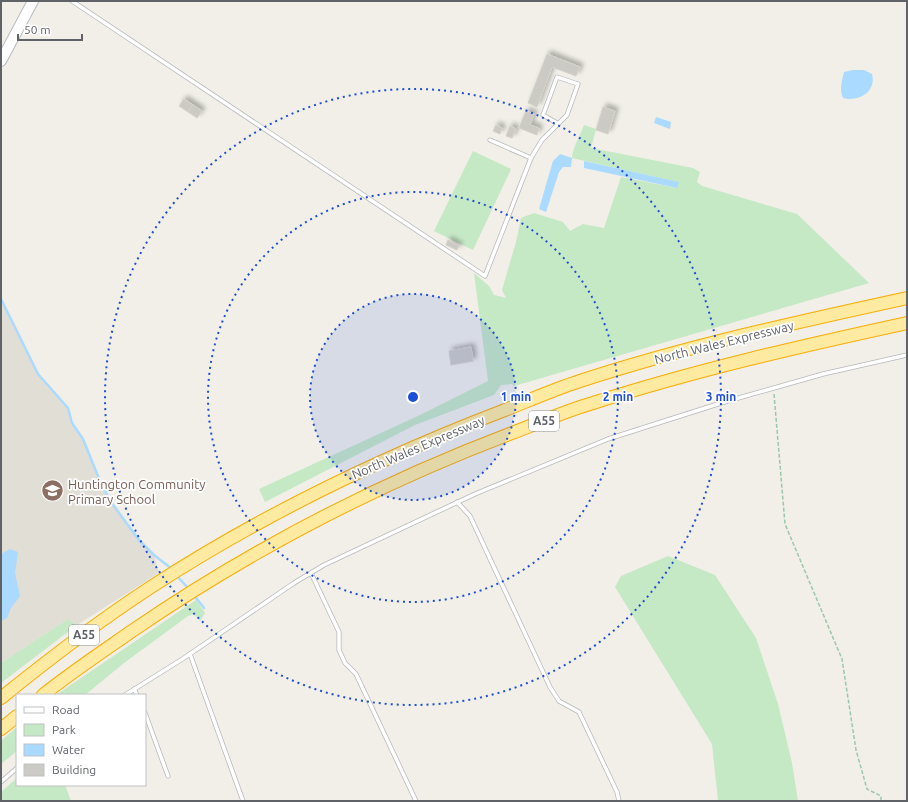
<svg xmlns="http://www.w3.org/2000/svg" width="908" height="802" font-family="Ubuntu,sans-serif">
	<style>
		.education { fill: #e1ded6 }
		.green { fill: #c5e8c5 }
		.water { fill: #aadaff }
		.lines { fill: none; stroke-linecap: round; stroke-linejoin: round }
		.stream { stroke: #aadaff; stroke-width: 2.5 }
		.building { fill: #cccac5; stroke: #d6d1c6; filter: url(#shadow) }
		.service-casing { stroke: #b5b8bc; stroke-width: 5 }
		.secondary-casing { stroke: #b6babf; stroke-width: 12 }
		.trunk-casing { stroke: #f9ab00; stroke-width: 14 }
		.path { stroke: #9cc7a9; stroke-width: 1.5; stroke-dasharray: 4 2; stroke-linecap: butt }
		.service { stroke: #fff; stroke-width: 3.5 }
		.secondary { stroke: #fff; stroke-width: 10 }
		.trunk { stroke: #feeaa1; stroke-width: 12 }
		.ring { fill: none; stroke: #1d4ed8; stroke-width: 2; stroke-dasharray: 2 4 }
		.labels { text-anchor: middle; stroke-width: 3.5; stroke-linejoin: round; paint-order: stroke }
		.shield { fill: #fff; stroke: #8f9295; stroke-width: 1 }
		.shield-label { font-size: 12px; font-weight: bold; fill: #5f6368 }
		.street-label { font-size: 13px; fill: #5f6368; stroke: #fff }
		.education-label { font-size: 13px; fill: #785e54; stroke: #fff; text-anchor: start }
		.centre { fill: #1d4ed8; stroke: #fff; stroke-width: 2 }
		.ring-label { font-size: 12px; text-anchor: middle; font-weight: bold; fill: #1d4ed8; stroke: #fff; stroke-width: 3.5; stroke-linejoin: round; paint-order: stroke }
	</style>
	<defs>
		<filter id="shadow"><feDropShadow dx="3.5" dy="-3.5" stdDeviation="2" flood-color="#0004"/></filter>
	</defs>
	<rect width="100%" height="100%" fill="#f1efe8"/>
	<path class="education" d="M1 299 38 374 68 408 72 423 83 439 100 481 111 502 139 540 154 555 159 573 77 625 68 619 1 663Z"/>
	<g class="green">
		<path d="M584 125 596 129 591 148 693 168 700 172 697 182 702 186 797 214 869 283 514 386 512 384 501 385 494 395 415 425 265 502 259 489 420 415 488 381 474 273 489 286 494 295 506 298 502 290 516 242 521 218 534 213 563 222 570 231 583 224 604 228 621 177 677 188 678 182 572 158C573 146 580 137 584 125Z"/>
		<path d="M473 151 511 169 473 250 434 231Z"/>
		<path d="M668 556 715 575 756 638 778 704 792 763 798 801H718L712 744 615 587 621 576Z"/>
		<path d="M196 600 205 613 200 621 194 614 188 616 124 663 85 695H56Z"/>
		<path d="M68 619 77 625 1 683V663Z"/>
		<path d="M17 727V751L1 764V741Z"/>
		<path d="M17 778V785H65L71 801H1V792Z"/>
	</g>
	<g class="water">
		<path d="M853 70H864L872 74C877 92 858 102 843 98 839 89 842 81 844 72Z"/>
		<path d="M656 117 671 122 670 129 654 123Z"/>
		<path d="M560 154 572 158 571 167H563L559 172 546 212 539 209 553 161Z"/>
		<path d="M584 161 679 182 677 188 584 168Z"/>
		<path d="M10 549 18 552 15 573 20 596 11 608 7 618 1 621V554Z"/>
	</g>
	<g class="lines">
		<g class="stream">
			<path d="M1 299 38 374 68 408 72 423 83 439 100 481 111 502 139 540 154 555 172 569"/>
			<path d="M176 575 189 589"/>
			<path d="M193 594 204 608"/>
		</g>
	</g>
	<g class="building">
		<path d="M547 54 580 67 576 76 552 67 537 107 528 103Z"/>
		<path d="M184 99 193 105 188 112 179 106Z"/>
		<path d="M193 105 202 111 197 118 188 112Z"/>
		<path d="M603 107 615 111 608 134 596 130Z"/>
		<path d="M526 111 534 114 530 125 539 128 537 135 519 128Z"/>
		<path d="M496 125 502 128 500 134 493 131Z"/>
		<path d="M510 126 516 129 512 138 506 136Z"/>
		<path d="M448 240 459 246 457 250 446 245Z"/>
		<path d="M471 347 473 361 451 365 449 351Z"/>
	</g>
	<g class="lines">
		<defs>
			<g id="service">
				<path d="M72 1 485 276 531 158 542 140 567 115 578 84 557 77 543 115 557 123"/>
				<path d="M490 140 531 158"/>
				<path d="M457 502 470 516 550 687 559 701 579 712 617 792 619 801"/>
				<path d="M311 573 339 632V650L345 663 356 674 416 801"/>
				<path d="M190 654 243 801"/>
				<path d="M134 689 137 695"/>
				<path d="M125 695 184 658 294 583 324 565 475 494 608 439 721 403 823 374 907 355"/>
				<path d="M145 713 168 776"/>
				<path d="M1 782 17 768"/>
			</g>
			<path id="secondary" d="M1 61 33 1"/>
			<g id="trunk">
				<path d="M43 695C72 672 102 652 132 631 252 549 377 484 512 433 539 423 565 411 593 403 696 370 801 346 907 323"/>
				<path d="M1 698C49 659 99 621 151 587 262 515 382 457 505 410 530 400 555 389 580 381 687 346 797 322 907 298"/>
				<path d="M1 729 17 716"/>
			</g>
		</defs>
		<use href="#service" class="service-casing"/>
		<use href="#secondary" class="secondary-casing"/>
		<use href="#trunk" class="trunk-casing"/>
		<path class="path" d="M774 394 785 524 842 659 856 750 867 789 881 796V801"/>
		<use href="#service" class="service"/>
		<use href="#secondary" class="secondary"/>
		<use href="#trunk" class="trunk"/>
	</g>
	<circle cx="413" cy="397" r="103" fill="#1d4ed8" fill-opacity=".12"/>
	<g class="ring">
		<circle cx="413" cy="397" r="103"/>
		<circle cx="413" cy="397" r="205"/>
		<circle cx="413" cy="397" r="308"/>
	</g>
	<defs>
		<symbol id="school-disc" viewBox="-11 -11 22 22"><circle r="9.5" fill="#8d6e63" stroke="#fff"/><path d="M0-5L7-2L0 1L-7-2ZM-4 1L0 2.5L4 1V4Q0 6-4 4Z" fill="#fff"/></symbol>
	</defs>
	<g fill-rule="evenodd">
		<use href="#school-disc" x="40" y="478" width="25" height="25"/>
	</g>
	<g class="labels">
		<g class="shield">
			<rect x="529" y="411" width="30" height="20" rx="3"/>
			<rect x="69" y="625" width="30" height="20" rx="3"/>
		</g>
		<g class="shield-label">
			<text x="544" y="425">A55</text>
			<text x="84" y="639">A55</text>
		</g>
		<g class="street-label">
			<text transform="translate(724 342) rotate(-14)" y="5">North Wales Expressway</text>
			<text transform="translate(418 447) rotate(-23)" y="5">North Wales Expressway</text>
		</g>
		<g class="education-label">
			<text x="68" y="489">Huntington Community<tspan x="68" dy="15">Primary School</tspan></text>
		</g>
	</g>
	<circle cx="413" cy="397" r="6" class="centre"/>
	<g class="ring-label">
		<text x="516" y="401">1 min</text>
		<text x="618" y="401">2 min</text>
		<text x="721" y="401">3 min</text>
	</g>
	<rect width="908" height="802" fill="none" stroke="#5f6368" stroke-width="4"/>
	<rect x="16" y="694" width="130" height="92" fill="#ffffff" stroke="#bfc1c3"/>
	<rect x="24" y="707" width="20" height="6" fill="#ffffff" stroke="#bfc1c3"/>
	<text x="52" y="714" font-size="12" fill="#5f6368">Road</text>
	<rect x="24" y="724" width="20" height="12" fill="#c5e8c5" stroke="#bfc1c3"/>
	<text x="52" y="734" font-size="12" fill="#5f6368">Park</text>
	<rect x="24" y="744" width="20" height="12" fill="#aadaff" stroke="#bfc1c3"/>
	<text x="52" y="754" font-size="12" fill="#5f6368">Water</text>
	<rect x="24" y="764" width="20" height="12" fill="#cccac5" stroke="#bfc1c3"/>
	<text x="52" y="774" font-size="12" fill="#5f6368">Building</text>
	<path d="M18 34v6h64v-6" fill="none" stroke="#5f6368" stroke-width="2"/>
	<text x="24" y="34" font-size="12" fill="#5f6368" stroke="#ffffff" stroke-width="3" paint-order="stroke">50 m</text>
</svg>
